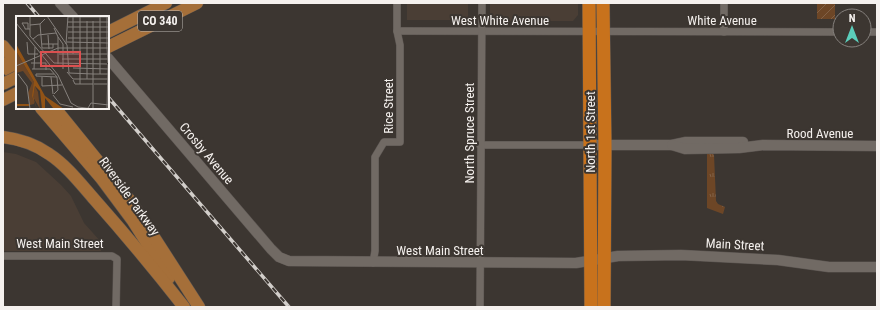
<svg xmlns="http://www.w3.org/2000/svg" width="880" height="310" font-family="'Roboto Condensed',sans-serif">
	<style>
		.built { fill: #4a3e35 }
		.grass { fill: url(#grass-tufts) }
		.garden { fill: url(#garden-furrows) }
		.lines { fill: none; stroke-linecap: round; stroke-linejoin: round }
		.street-casing { stroke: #5a5450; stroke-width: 8 }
		.secondary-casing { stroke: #5a5450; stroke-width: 11 }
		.primary-casing { stroke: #5a5450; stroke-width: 13 }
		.highway-casing { stroke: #5a5450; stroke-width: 14 }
		.street { stroke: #716a64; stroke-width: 7 }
		.secondary { stroke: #716a64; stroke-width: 10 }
		.primary { stroke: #a56f39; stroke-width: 12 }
		.highway { stroke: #c8721c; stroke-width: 13 }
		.rail-casing { stroke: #d2ceca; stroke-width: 3.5 }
		.rail { stroke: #3c3631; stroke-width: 2; stroke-dasharray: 6; stroke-linecap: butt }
		.primary-bridge-casing { stroke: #5a5450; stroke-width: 13; stroke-linecap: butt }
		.primary-bridge { stroke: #a56f39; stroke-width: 12 }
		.labels { text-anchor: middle; stroke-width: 4; stroke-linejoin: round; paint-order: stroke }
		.shield { fill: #3c3631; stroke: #beb9b5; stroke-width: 1 }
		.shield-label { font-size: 12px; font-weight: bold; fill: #f5f1ee }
		.street-label { font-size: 13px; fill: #f5f1ee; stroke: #3c3631 }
		.inset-river { fill: none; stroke: #915316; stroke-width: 2 }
		.inset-road { fill: none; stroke: #86817d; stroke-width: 1 }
		.view { fill: #dc5050; fill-opacity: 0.15; stroke: #dc5050; stroke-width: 2 }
		.inset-edge { fill: none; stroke: #f5f1ee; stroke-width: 2 }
	</style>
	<defs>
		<pattern id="grass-tufts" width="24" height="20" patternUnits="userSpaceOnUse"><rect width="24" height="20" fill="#6d4626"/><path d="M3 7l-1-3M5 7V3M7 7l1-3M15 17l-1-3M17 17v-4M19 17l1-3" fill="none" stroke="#826146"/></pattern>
		<pattern id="garden-furrows" width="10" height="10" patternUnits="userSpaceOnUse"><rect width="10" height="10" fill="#6d4626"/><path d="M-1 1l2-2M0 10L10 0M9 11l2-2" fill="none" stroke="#826146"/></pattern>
	</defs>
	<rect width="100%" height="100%" fill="#3c3631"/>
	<g class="built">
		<rect x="407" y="3" width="61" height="17"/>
		<path d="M490 3H578V15L573 21H494L490 19Z"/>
		<path d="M3 152 16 154 36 162 61 185 71 196 84 223 101 242V251H3Z"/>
	</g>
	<path class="grass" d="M707 154H713L714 155 716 201 718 204 725 207 723 214 707 208Z"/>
	<rect class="garden" x="817" y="3" width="18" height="16"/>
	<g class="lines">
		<defs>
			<g id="street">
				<path d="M724 3V32"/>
				<path d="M397 31 840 32"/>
				<path d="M864 32H877"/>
				<path d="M480 145H589"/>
				<path d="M3 256H112L117 259 116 307"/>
				<path d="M373 263 375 251V157L384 142H400V45L397 31V3"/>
				<path d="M480 307 482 3"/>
			</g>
			<g id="secondary">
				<path d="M60 3 73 17"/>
				<path d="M108 58 271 249 279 257 289 261 576 263 618 256 681 255 778 260 829 267H877"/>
				<path d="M589 145H672L686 142H743"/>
				<path d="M672 145 685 149 739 148 763 145 877 146"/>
			</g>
			<g id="primary">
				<path d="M108 32 166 3"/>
				<path d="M3 46 17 63"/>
				<path d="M108 47 197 3"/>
				<path d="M3 63 17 80"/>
				<path d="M3 100 17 93"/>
				<path d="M41 108 101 178 133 221 169 278"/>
				<path d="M55 108 132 203 199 307"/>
				<path d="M3 137C19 139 35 144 49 154 66 165 80 183 94 199 125 234 155 270 184 307"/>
			</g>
			<g id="highway">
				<path d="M589 3 591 307"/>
				<path d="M603 3 605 146 604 307"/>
			</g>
		</defs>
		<use href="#street" class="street-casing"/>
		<use href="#secondary" class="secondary-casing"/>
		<use href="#primary" class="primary-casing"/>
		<use href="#highway" class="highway-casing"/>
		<use href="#street" class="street"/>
		<use href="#secondary" class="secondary"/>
		<use href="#primary" class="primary"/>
		<use href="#highway" class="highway"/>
		<defs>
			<g id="rail">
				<path d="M27 3 39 17"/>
				<path d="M108 97 289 307"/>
			</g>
		</defs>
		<use href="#rail" class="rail-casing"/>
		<use href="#rail" class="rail"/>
		<defs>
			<path id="primary-bridge" d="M3 84 17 77"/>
		</defs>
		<use href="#primary-bridge" class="primary-bridge-casing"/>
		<use href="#primary-bridge" class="primary-bridge"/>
	</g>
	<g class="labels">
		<rect class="shield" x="138" y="11" width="44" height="20" rx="3"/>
		<g class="shield-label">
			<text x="160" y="25">CO 340</text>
		</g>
		<g class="street-label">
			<text x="500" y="25">West White Avenue</text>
			<text x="722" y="25">White Avenue</text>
			<text transform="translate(388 106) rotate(-90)" y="5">Rice Street</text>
			<text transform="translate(590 132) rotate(-90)" y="5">North 1st Street</text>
			<text transform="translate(469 133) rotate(-90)" y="5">North Spruce Street</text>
			<text x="820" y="138">Rood Avenue</text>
			<text transform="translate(207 153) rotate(50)" y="5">Crosby Avenue</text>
			<text transform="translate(130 196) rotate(54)" y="5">Riverside Parkway</text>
			<text x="60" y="248">West Main Street</text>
			<text transform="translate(735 244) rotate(3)" y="5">Main Street</text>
			<text x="440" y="255">West Main Street</text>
		</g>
	</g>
	<g transform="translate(16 16)">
		<rect width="93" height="93" fill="#3c3631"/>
		<path d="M0 35 18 66V88L14 89 12 77 16 67 7 55 0 57ZM19 70 22 76 24 93 17 81Z" fill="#6d4626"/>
		<path d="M0 28 29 80 48 93 37 92 29 82V93H26L24 75 19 70 17 81 21 93 16 80 18 66 0 35Z" fill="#915316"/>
		<path class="inset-river" d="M0 89H13"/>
		<path class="inset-road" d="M14 0V20L38 47 91 48M31 0 51 29 53 57 77 58V93M57 0V38M64 0V68M84 0V58M91 0V32M52 1H93M77 5V32M52 6H93M0 7 42 59 55 87 62 91 78 93M24 8 26 32H37V28M14 9 24 8 29 3M52 11H93M38 12 42 21V48M12 13V7H6L9 12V13H14M52 16H93M32 19 33 33M42 21 47 28V53M52 22H93M17 23 22 19 40 17M11 26 12 38H22M51 26 93 27M26 28H42M50 28 52 0M71 32V5M71 32V63M77 32V58H93M91 32 92 47M43 38H93M46 43H93M15 47H30V54M0 50 42 32H93M57 52 93 53M16 53H34L41 61 42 74 38 78M18 53 19 31M51 56 57 63H78M2 58 11 70 14 93M38 58H20V60L41 61M26 61V70L46 69M35 61 37 78M78 63H93M57 64 59 68H77M78 68H93M37 79 44 88 57 91M72 92 75 87 93 89M91 93 92 48"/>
		<path class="view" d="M25 36H64V50H25Z"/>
		<rect width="93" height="93" class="inset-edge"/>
	</g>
	<rect width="880" height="310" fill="none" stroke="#f5f1ee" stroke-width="8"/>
	<g transform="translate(852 28)"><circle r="19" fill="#3c3631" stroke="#86817d"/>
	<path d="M0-3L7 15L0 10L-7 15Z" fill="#5bcebb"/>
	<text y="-6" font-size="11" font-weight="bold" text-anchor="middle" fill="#f5f1ee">N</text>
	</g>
</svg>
